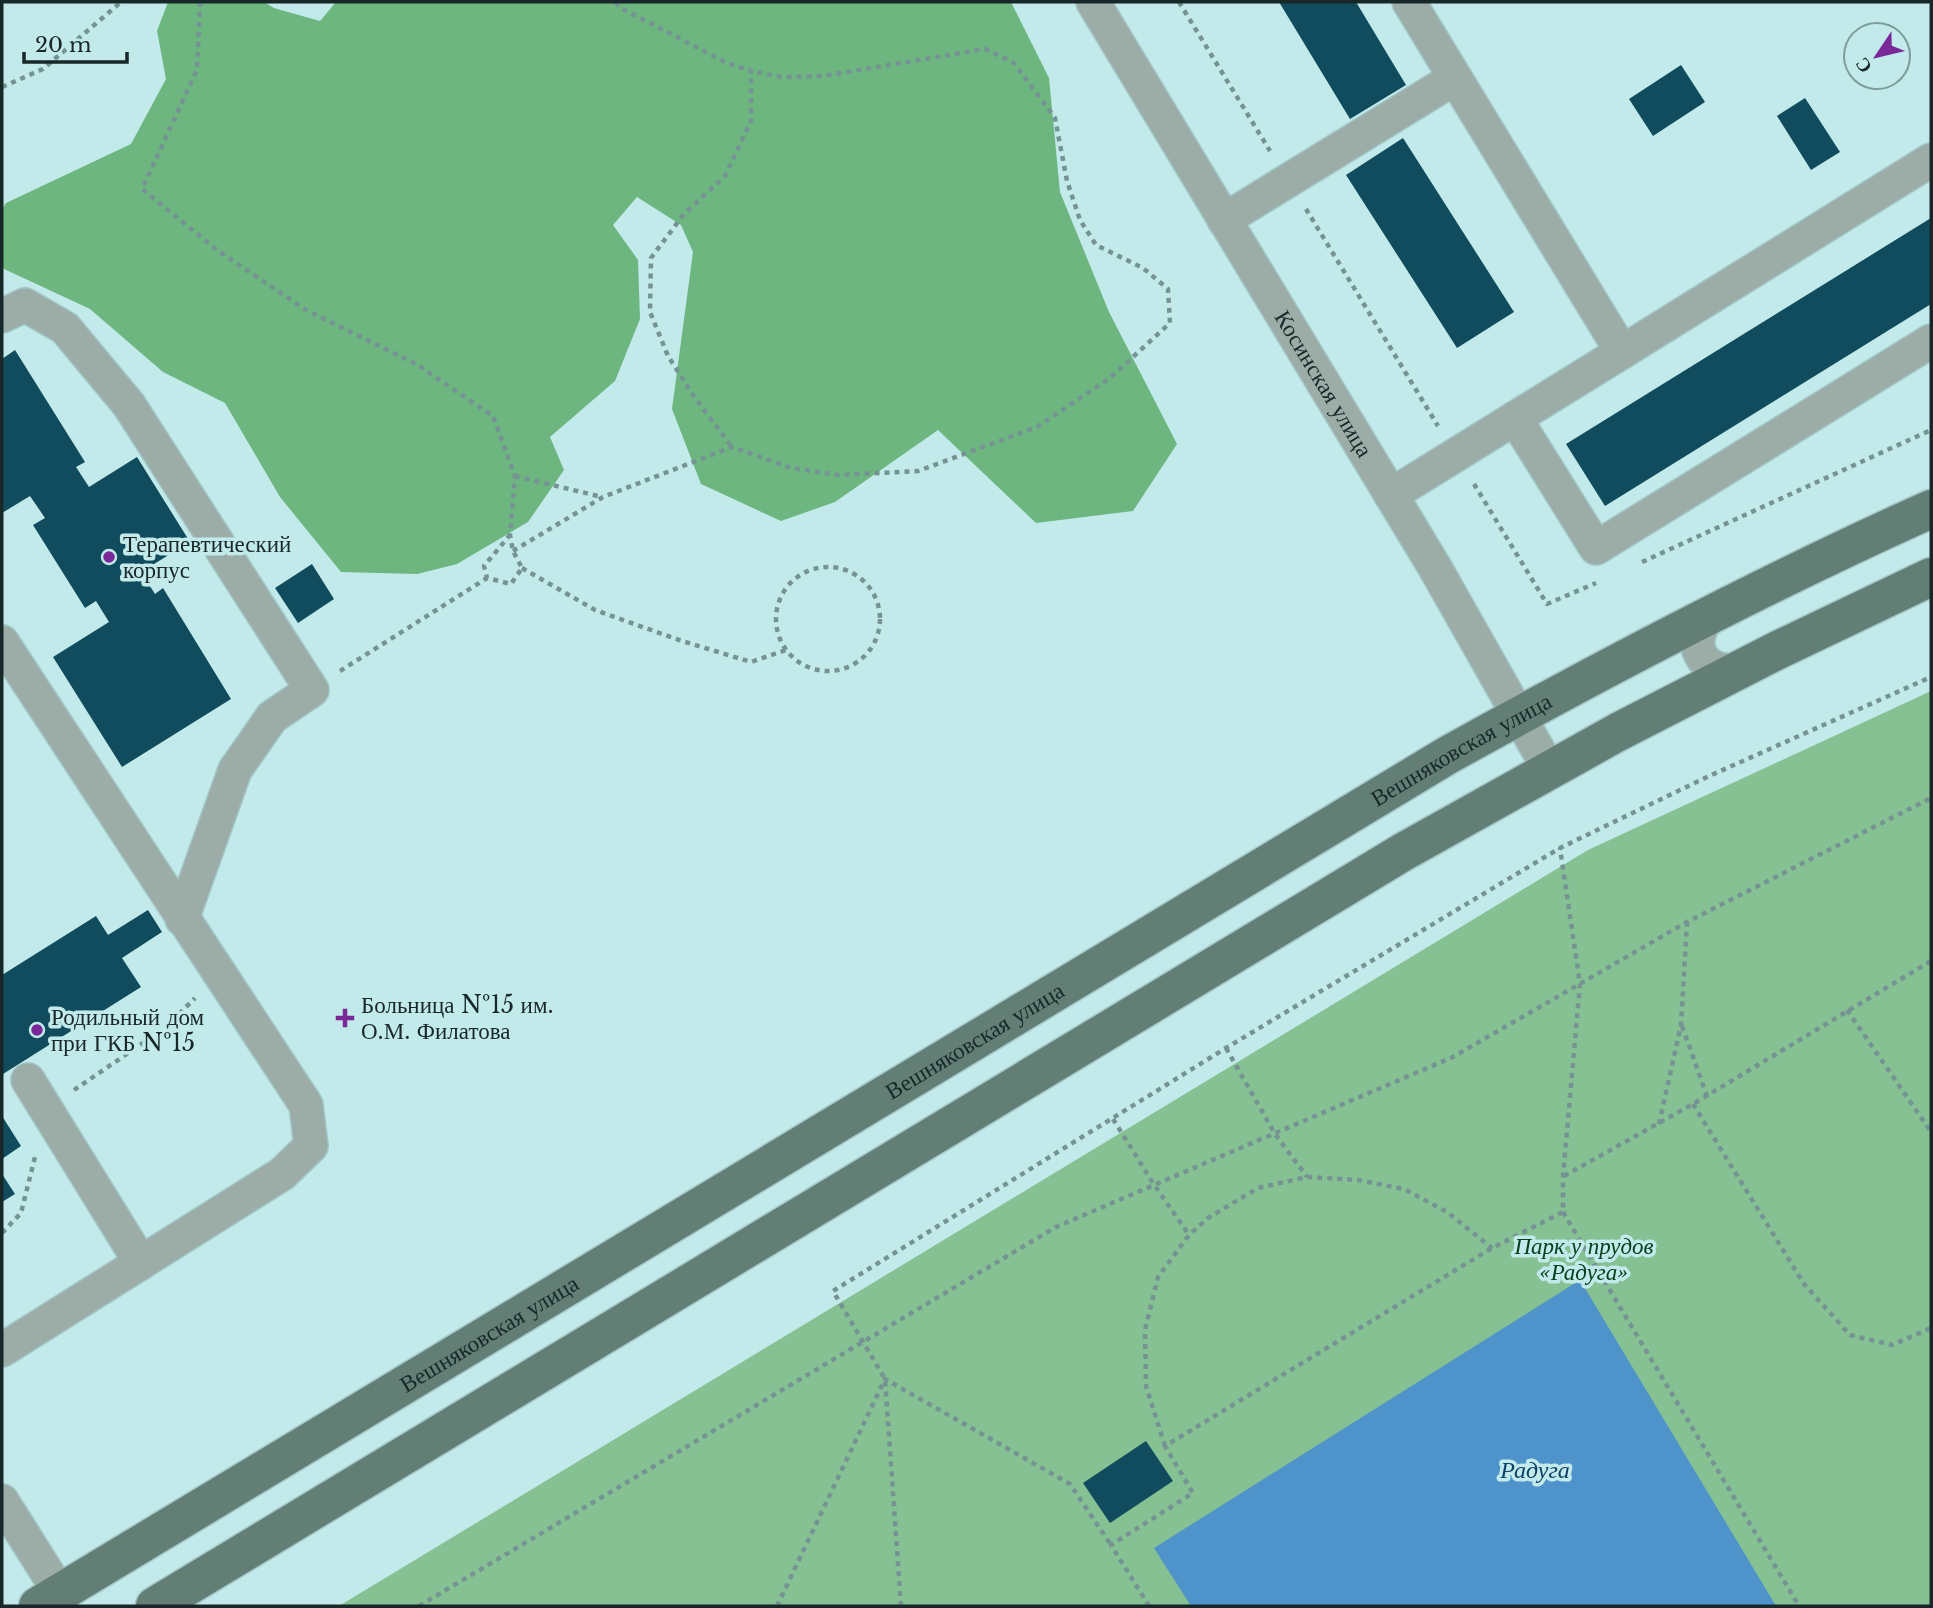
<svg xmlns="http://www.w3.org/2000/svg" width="1933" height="1608" font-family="'Libre Baskerville',serif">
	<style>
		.green { fill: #85c192 }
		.forest { fill: #6eb680 }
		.water { fill: #4e93c9 }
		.building { fill: #104c5d }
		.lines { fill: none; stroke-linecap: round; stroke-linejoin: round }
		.minor-casing { stroke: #a3c7c8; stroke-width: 36 }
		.major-casing { stroke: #a3c7c8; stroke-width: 41 }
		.path { stroke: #769394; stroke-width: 4.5; stroke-dasharray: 5 5; stroke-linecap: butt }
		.minor { stroke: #9caca6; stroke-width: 33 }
		.major { stroke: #627e75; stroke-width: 38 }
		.poi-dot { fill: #7a2797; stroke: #c2eaeb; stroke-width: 2.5 }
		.labels { text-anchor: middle; stroke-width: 7; stroke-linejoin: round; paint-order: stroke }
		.street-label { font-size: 23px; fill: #182728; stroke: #c2eaeb }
		.poi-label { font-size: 23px; fill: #182728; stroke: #c2eaeb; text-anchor: start }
		.park-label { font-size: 23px; font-style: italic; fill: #07401d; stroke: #c2eaeb }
		.water-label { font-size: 24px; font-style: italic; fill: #0d4267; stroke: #c2eaeb }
	</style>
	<rect width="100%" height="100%" fill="#c2eaeb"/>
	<path class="green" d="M1931 691V1606H339L1588 850Z"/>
	<path class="forest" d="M168 2H264L274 8 320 21 336 2H1011L1049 78 1060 192 1109 312 1177 444 1133 511 1036 523 938 430 835 502 781 521 701 484 672 409 693 252 681 225 637 197 613 225 638 260 640 319 615 381 550 437 564 470 528 522 457 564 417 574 341 572 280 497 225 403 163 372 90 309 2 268V209L6 203 131 144 166 79 157 31Z"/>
	<path class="water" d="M1580 1280 1776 1606H1191L1154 1548Z"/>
	<g class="building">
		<path d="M1279 2H1356L1406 85 1350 119Z"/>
		<path d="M1681 65 1705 102 1653 136 1629 99Z"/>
		<path d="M1805 98 1840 152 1811 170 1777 116Z"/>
		<path d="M1403 138 1514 312 1457 348 1346 175Z"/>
		<path d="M1931 218V304L1605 506 1566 444Z"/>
		<path d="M15 350 85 462 76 467 89 487 137 457 190 542 141 572 155 594 163 588 231 699 122 767 53 657 109 622 96 601 85 608 33 525 45 518 30 496 2 513V359Z"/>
		<path d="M312 564 334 599 298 623 275 588Z"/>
		<path d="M148 910 162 932 122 958 141 987 3 1074 2 975 96 916 108 935Z"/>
		<path d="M2 1116 21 1146 2 1159Z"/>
		<path d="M2 1174 15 1194 2 1202Z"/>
		<path d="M1146 1441 1173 1481 1110 1523 1083 1483Z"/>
	</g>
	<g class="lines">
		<defs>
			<g id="minor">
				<path id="s1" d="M1093 2 1434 566 1549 769"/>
				<path d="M1224 220 1455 78"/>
				<path d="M2 316 25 305 65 328 129 405 312 690 272 717 235 770 182 919"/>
				<path d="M1622 352 1931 160"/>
				<path d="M1515 418 1596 548 1931 341"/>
				<path d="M1391 495 1622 352 1409 2"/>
				<path d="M1714 613C1681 639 1702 679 1742 669"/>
				<path d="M2 642 306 1105 311 1146 282 1174 2 1350"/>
				<path d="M28 1080 141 1263"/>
				<path d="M2 1501 60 1593"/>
			</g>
			<g id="major">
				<path id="s2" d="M38 1606 1448 755C1606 667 1766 583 1931 509"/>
				<path d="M155 1606 1403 852 1618 732 1778 650 1931 577"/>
			</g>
		</defs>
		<use href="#minor" class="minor-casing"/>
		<use href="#major" class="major-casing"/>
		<g class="path">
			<path d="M200 2 197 70 142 189 217 250 306 310 416 364 493 416 515 476 510 535 513 551 522 568 511 584 487 578 484 566 510 535"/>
			<path d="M616 2 619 7 725 62 751 71V121L725 176 684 214 651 258 650 312 668 356 695 398 732 447"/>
			<path d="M1179 2 1270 151"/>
			<path d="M2 87 43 69 121 2"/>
			<path d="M1306 209 1438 426"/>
			<path d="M515 476 602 497"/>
			<path d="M1474 484 1547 604 1596 583"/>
			<path d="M513 551 603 497 732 447 791 468 839 475 918 471 1037 427 1110 378 1170 323 1168 289 1143 268 1096 245 1080 220 1067 181 1055 118 1014 63 985 49 823 76 782 77 751 71"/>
			<path d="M1642 562 1931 430"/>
			<circle cx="828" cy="619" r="52"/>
			<path d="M522 568 595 610 682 641 751 662 786 650"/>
			<path d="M340 671 487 578"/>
			<path d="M1847 1010 1931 1132"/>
			<path d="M1682 1026 1707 1096"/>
			<path d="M1226 1048 1275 1134 1307 1177"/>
			<path d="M74 1090 165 1028 195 998"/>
			<path d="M1693 1104 1804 1284 1850 1335 1892 1345 1931 1328"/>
			<path d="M1113 1119 1153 1183 1189 1235"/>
			<path d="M1659 1124 1681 1025 1687 923"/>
			<path d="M1564 1176 1693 1104 1931 961"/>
			<path d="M1563 1212 1799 1606"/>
			<path d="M2 1233 21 1213 35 1157"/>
			<path d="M1165 1446 1146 1386 1145 1330 1158 1277 1189 1235 1208 1218 1258 1188 1307 1177 1358 1180 1404 1189 1447 1212 1492 1248"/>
			<path d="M419 1606 1056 1227 1453 1057 1687 922 1931 798"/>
			<path d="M777 1606 885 1379 1070 1484 1111 1545"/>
			<path d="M901 1606 885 1379 833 1291 1226 1048 1560 848 1707 777 1931 677"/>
			<path d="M1149 1606 1111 1545 1193 1493 1165 1446 1492 1248 1563 1212V1176L1580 984 1560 848"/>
		</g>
		<use href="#minor" class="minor"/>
		<use href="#major" class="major"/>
	</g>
	<g class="poi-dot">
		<circle cx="109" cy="557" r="7"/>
		<path d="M341.5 1007.5h7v7h7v7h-7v7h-7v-7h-7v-7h7z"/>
		<circle cx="37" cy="1030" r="7"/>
	</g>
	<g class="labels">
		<g class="street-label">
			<text dy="8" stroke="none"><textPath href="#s1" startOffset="446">Косинская улица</textPath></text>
			<text dy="8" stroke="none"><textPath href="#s2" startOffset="1661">Вешняковская улица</textPath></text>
			<text dy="8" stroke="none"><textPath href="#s2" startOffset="1094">Вешняковская улица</textPath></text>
			<text dy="8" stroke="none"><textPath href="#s2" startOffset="527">Вешняковская улица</textPath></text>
		</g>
		<g class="poi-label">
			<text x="123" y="552">Терапевтический<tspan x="123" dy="26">корпус</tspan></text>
			<text x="361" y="1013">Больница №15 им.<tspan x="361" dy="26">О.М. Филатова</tspan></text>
			<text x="51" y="1025">Родильный дом<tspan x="51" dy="26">при ГКБ №15</tspan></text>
		</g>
		<g class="park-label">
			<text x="1584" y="1254">Парк у прудов<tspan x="1584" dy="26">«Радуга»</tspan></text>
		</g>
		<g class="water-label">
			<text x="1535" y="1478">Радуга</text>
		</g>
	</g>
	<rect width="1933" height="1608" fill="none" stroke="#182728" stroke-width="7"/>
	<g transform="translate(1877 56) rotate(235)"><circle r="33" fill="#c2eaeb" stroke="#7e9c9d" stroke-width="2"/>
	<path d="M0-5L12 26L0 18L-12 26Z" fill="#7a2797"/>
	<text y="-10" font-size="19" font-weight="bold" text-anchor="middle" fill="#182728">С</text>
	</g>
	<path d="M24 52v10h103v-10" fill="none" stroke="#182728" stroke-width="3.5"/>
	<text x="35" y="52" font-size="21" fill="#182728" stroke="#c2eaeb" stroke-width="5" paint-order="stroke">20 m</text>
</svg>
